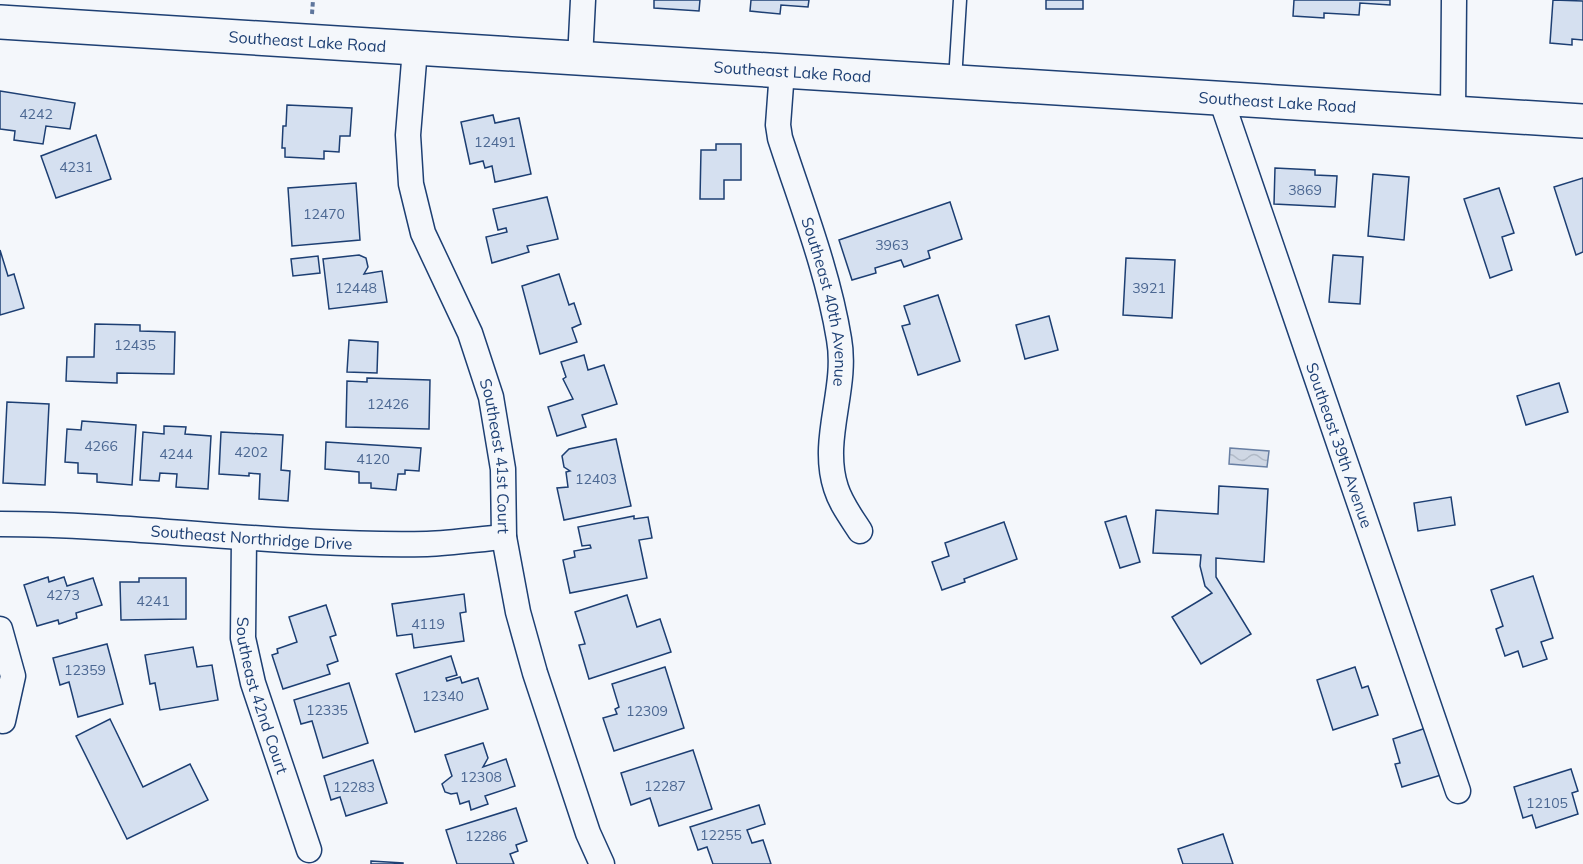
<svg xmlns="http://www.w3.org/2000/svg" width="1583" height="864" font-family="Mulish,sans-serif">
	<style>
		.water { fill: url(#water-waves); stroke: #687fa3; stroke-width: 1.5 }
		.building { fill: #d5e0f0; stroke: #1d3f73; stroke-width: 1.5 }
		.lines { fill: none; stroke-linecap: round; stroke-linejoin: round }
		.lane-casing { stroke: #1d3f73; stroke-width: 15 }
		.street-casing { stroke: #1d3f73; stroke-width: 27 }
		.secondary-casing { stroke: #1d3f73; stroke-width: 36 }
		.path { stroke: #5e769c; stroke-width: 4; stroke-dasharray: 4.5 3; stroke-linecap: butt }
		.lane { stroke: #f4f7fb; stroke-width: 12 }
		.street { stroke: #f4f7fb; stroke-width: 24 }
		.secondary { stroke: #f4f7fb; stroke-width: 33 }
		.labels { text-anchor: middle; stroke-width: 4.5; stroke-linejoin: round; paint-order: stroke }
		.number-label { font-size: 14px; fill: #4b6792 }
		.street-label { font-size: 16px; fill: #1d3f73; stroke: #f4f7fb }
	</style>
	<defs>
		<pattern id="water-waves" width="16" height="10" patternUnits="userSpaceOnUse" patternTransform="scale(1.5)"><rect width="16" height="10" fill="#cfd7e4"/><path d="M0 5q4-4 8 0t8 0" fill="none" stroke="#b1bac7"/></pattern>
	</defs>
	<rect width="100%" height="100%" fill="#f4f7fb"/>
	<path class="water" d="M1230 448 1269 451 1267 467 1229 464Z"/>
	<g class="building">
		<path d="M654 0H700L699 11 654 8Z"/>
		<path d="M751 0H809L808 7 781 5 780 14 750 11Z"/>
		<rect x="1046" y="0" width="37" height="9"/>
		<path d="M1294 0H1390V5L1360 3 1359 15 1324 13V18L1293 16Z"/>
		<path d="M1553 0 1583 1V40L1572 39V45L1550 43Z"/>
		<path d="M0 91 75 103 70 129 46 126 43 144 14 140 15 131 0 129Z"/>
		<path d="M287 105 352 108 350 136H340L339 152 324 151V159L285 157V148H282L283 126H286Z"/>
		<path d="M493 115 495 123 519 118 531 174 495 182 492 166 485 168 483 161 470 164 461 122Z"/>
		<path d="M96 135 111 179 56 198 41 156Z"/>
		<path d="M716 144H741V180H724V199H700L701 150H716Z"/>
		<path d="M1275 168 1315 170V175L1337 176 1335 207 1274 204Z"/>
		<path d="M1373 174 1409 177 1404 240 1368 236Z"/>
		<path d="M1583 178V252L1576 255 1554 187Z"/>
		<path d="M356 183 360 240 292 246 288 188Z"/>
		<path d="M1499 188 1514 233 1502 237 1512 270 1490 278 1464 199Z"/>
		<path d="M547 197 558 239 527 246 529 252 492 263 486 237 507 232 506 228 498 230 493 209Z"/>
		<path d="M950 202 962 239 928 251 930 258 904 267 901 260 875 268 876 273 852 280 839 240Z"/>
		<path d="M0 250 8 276 14 274 24 308 0 315Z"/>
		<path d="M359 255 366 258 368 267 364 274 382 271 387 302 329 309 323 259Z"/>
		<path d="M1333 255 1363 257 1360 304 1329 302Z"/>
		<path d="M318 256 320 273 293 276 291 259Z"/>
		<path d="M1126 258 1175 260 1172 318 1123 315Z"/>
		<path d="M559 274 569 305 574 303 581 324 572 328 577 342 540 354 522 286Z"/>
		<path d="M938 295 960 361 918 375 902 326 910 324 904 306Z"/>
		<path d="M1049 316 1058 350 1025 359 1016 325Z"/>
		<path d="M95 324 140 325V331L175 332 174 374 117 373V383L66 381 67 357H94Z"/>
		<path d="M349 340 378 342 377 373 347 372Z"/>
		<path d="M584 355 588 370 604 365 617 404 582 415 586 427 557 436 548 407 573 399 563 379 566 377 561 362Z"/>
		<path d="M367 378 430 380 429 429 346 427 347 381 367 382Z"/>
		<path d="M1559 383 1568 412 1526 425 1517 396Z"/>
		<path d="M7 402 49 404 45 485 3 483Z"/>
		<path d="M82 421 136 425 132 485 97 482V474L78 473V463L65 462 67 429 81 430Z"/>
		<path d="M164 426 186 427 185 434 211 436 208 489 176 487 177 474 160 473 159 481 140 480 143 432 164 434Z"/>
		<path d="M221 432 283 435 281 470 290 471 288 501 259 499 260 474 249 473V476L219 474Z"/>
		<path d="M616 439 631 506 564 520 557 488 568 487 566 472 570 471 564 467 562 456 569 449Z"/>
		<path d="M326 442 421 448 419 471 405 470V474H398L396 490 371 488V483H359V472L325 469Z"/>
		<path d="M1219 486 1268 489 1264 562 1216 558V577L1251 634 1201 664 1172 617 1212 593 1205 586 1200 566 1201 555 1153 553 1156 510 1218 514Z"/>
		<path d="M1451 497 1455 525 1418 531 1414 503Z"/>
		<path d="M634 516V519L648 517 652 538 639 540 647 578 570 593 563 560 575 557 574 551 591 548 590 545 582 546 578 527Z"/>
		<path d="M1126 516 1140 562 1120 568 1105 522Z"/>
		<path d="M1004 522 1017 559 964 579 965 582 942 590 932 562 949 556 945 543Z"/>
		<path d="M1533 576 1553 638 1541 642 1547 659 1523 667 1518 651 1505 656 1496 629 1503 626 1491 590Z"/>
		<path d="M48 577 49 582 64 577 67 586 93 578 102 605 76 613 77 618 59 624 58 620 37 626 24 585Z"/>
		<path d="M139 578H186V619L121 620 120 582H139Z"/>
		<path d="M464 594 466 612 460 613 464 641 414 648 412 634 397 636 392 604Z"/>
		<path d="M627 595 637 627 660 619 671 652 589 679 579 645 585 644 575 612Z"/>
		<path d="M326 605 336 635 330 637 338 661 327 665 330 674 283 689 272 655 278 653 277 649 297 642 289 617Z"/>
		<path d="M107 644 123 704 78 717 69 682 60 685 53 658Z"/>
		<path d="M193 647 197 667 212 665 218 700 160 710 155 683 150 684 145 655Z"/>
		<path d="M451 656 457 675 446 678 447 681 460 677 462 683 478 678 488 709 415 732 396 674Z"/>
		<path d="M665 667 684 728 614 751 603 718 617 714 615 709 619 707 612 684Z"/>
		<path d="M1355 667 1362 688 1368 686 1378 715 1333 730 1317 680Z"/>
		<path d="M349 683 368 743 323 758 312 721 301 724 294 700Z"/>
		<path d="M110 719 143 787 190 764 208 800 127 839 76 736Z"/>
		<path d="M1426 728 1441 775 1402 787 1395 764 1400 763 1393 739Z"/>
		<path d="M483 743 488 758 483 767 506 759 515 786 485 796 488 804 471 810 469 801 460 804 457 793 451 794 445 792 442 784 452 776 445 755Z"/>
		<path d="M693 750 712 809 659 826 650 798 631 805 621 773Z"/>
		<path d="M373 760 387 803 346 816 340 797 331 800 324 776Z"/>
		<path d="M1571 769 1578 791 1572 793 1578 814 1536 828 1532 815 1523 818 1514 787Z"/>
		<path d="M759 805 765 824 747 830 752 843 763 840 771 864H713L707 847 698 850 690 827Z"/>
		<path d="M516 808 527 841 516 845 518 851 510 854 514 864H457L446 830Z"/>
		<path d="M1223 834 1233 864H1183L1178 849Z"/>
		<path d="M371 861 403 863V864H371Z"/>
	</g>
	<g class="lines">
		<defs>
			<path id="lane" d="M955 80 960 0"/>
			<g id="street">
				<path id="s1" d="M415 49 408 135 411 184 423 233 470 333 491 397 503 469 504 537 518 612 535 673 588 833 602 864"/>
				<path d="M580 59 583 0"/>
				<path id="s2" d="M782 71 778 125 780 138C801 203 828 271 839 339 848 389 820 439 836 488 841 504 851 517 860 531"/>
				<path id="s3" d="M1221 99 1458 791"/>
				<path d="M1453 112 1454 0"/>
				<path id="s4" d="M0 524C142 524 284 547 427 544 453 543 479 539 504 537"/>
				<path id="s5" d="M244 538 243 638 253 683 309 850"/>
				<path d="M0 629 13 676 3 721"/>
			</g>
			<g id="secondary">
				<path id="s6" d="M0 22 1583 121"/>
			</g>
		</defs>
		<use href="#lane" class="lane-casing"/>
		<use href="#street" class="street-casing"/>
		<use href="#secondary" class="secondary-casing"/>
		<path class="path" d="M312 14 313 0"/>
		<use href="#lane" class="lane"/>
		<use href="#street" class="street"/>
		<use href="#secondary" class="secondary"/>
	</g>
	<g class="labels">
		<g class="number-label">
			<text x="36" y="119">4242</text>
			<text x="495" y="147">12491</text>
			<text x="76" y="172">4231</text>
			<text x="1305" y="195">3869</text>
			<text x="324" y="219">12470</text>
			<text x="892" y="250">3963</text>
			<text x="356" y="293">12448</text>
			<text x="1149" y="293">3921</text>
			<text x="135" y="350">12435</text>
			<text x="388" y="409">12426</text>
			<text x="101" y="451">4266</text>
			<text x="251" y="457">4202</text>
			<text x="176" y="459">4244</text>
			<text x="373" y="464">4120</text>
			<text x="596" y="484">12403</text>
			<text x="63" y="600">4273</text>
			<text x="153" y="606">4241</text>
			<text x="428" y="629">4119</text>
			<text x="85" y="675">12359</text>
			<text x="443" y="701">12340</text>
			<text x="327" y="715">12335</text>
			<text x="647" y="716">12309</text>
			<text x="481" y="782">12308</text>
			<text x="665" y="791">12287</text>
			<text x="354" y="792">12283</text>
			<text x="1547" y="808">12105</text>
			<text x="721" y="840">12255</text>
			<text x="486" y="841">12286</text>
		</g>
		<g class="street-label">
			<text dy="6" stroke="none"><textPath href="#s6" startOffset="308">Southeast Lake Road</textPath></text>
			<text dy="6" stroke="none"><textPath href="#s6" startOffset="794">Southeast Lake Road</textPath></text>
			<text dy="6" stroke="none"><textPath href="#s6" startOffset="1280">Southeast Lake Road</textPath></text>
			<text dy="6" stroke="none"><textPath href="#s2" startOffset="238">Southeast 40th Avenue</textPath></text>
			<text dy="6" stroke="none"><textPath href="#s3" startOffset="366">Southeast 39th Avenue</textPath></text>
			<text dy="6" stroke="none"><textPath href="#s1" startOffset="423">Southeast 41st Court</textPath></text>
			<text dy="6" stroke="none"><textPath href="#s4" startOffset="252">Southeast Northridge Drive</textPath></text>
			<text dy="6" stroke="none"><textPath href="#s5" startOffset="160">Southeast 42nd Court</textPath></text>
		</g>
	</g>
</svg>
